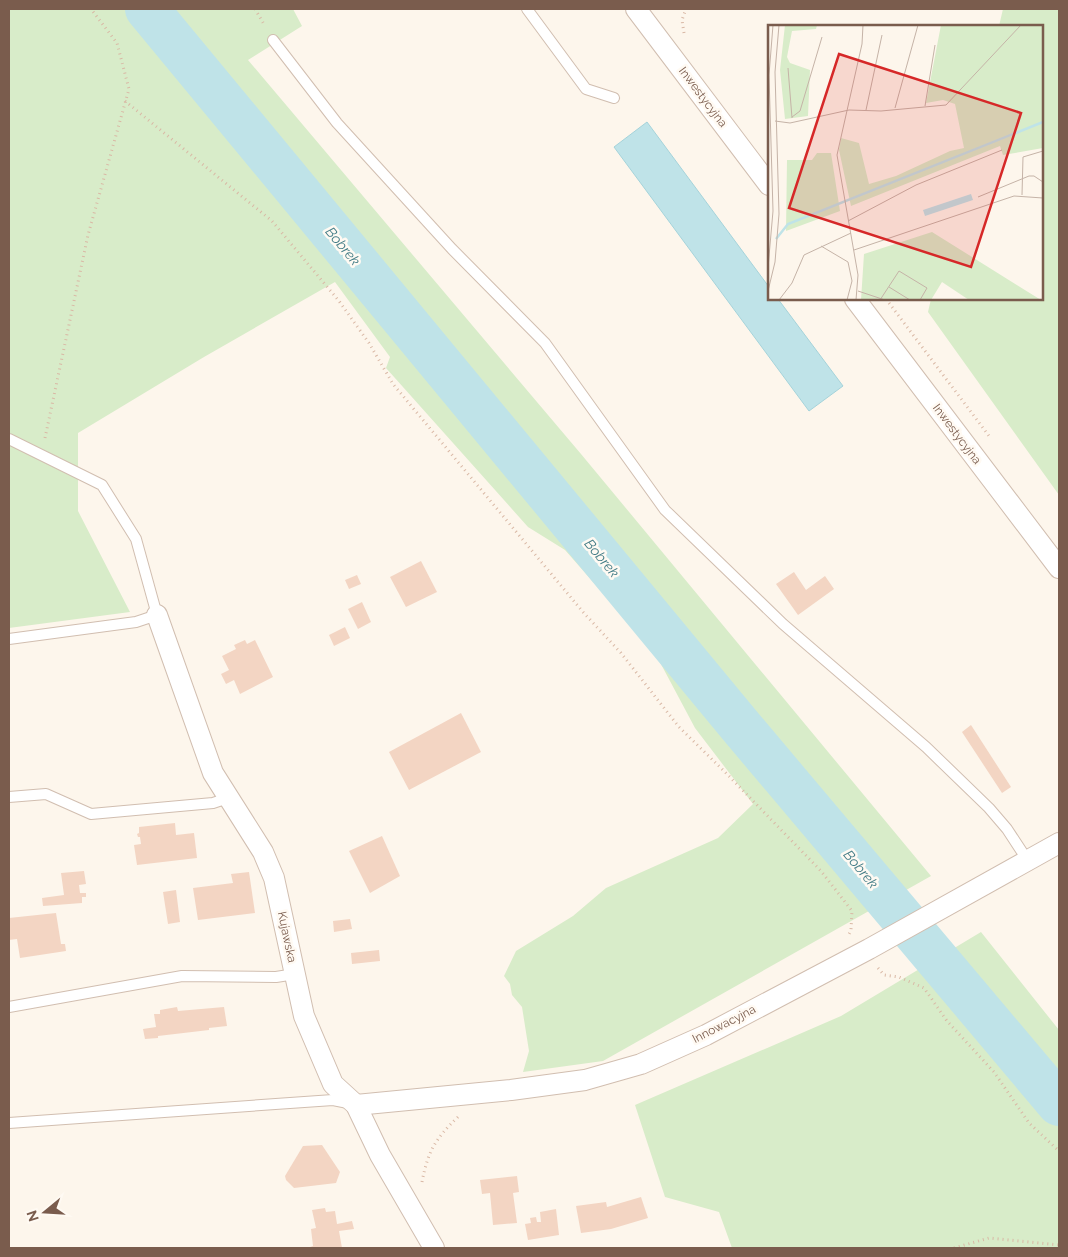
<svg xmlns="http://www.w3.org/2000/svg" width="1068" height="1257" font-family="Raleway,sans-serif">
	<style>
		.green { fill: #d8ecc9 }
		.water { fill: #bfe3e8; stroke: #a5d3da }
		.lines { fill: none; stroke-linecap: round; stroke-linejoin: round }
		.river { stroke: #bfe3e8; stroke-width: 44 }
		.building { fill: #f3d5c3 }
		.lane-casing { stroke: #d1beb0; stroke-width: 12 }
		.street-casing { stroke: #d1beb0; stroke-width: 22 }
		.path { stroke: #d9b8a5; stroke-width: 3; stroke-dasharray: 1 4; stroke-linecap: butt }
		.lane { stroke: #fff; stroke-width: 10 }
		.street { stroke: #fff; stroke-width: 20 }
		.labels { text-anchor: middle; stroke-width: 5; stroke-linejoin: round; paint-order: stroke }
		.street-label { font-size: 12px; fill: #7a5c4d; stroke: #fffaf3 }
		.water-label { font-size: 14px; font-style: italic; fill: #437c86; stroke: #fffaf3 }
		.inset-river { fill: none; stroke: #bfe3e8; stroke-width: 2.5 }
		.inset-road { fill: none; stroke: #c5b3a7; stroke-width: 1 }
		.view { fill: #d62828; fill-opacity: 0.15; stroke: #d62828; stroke-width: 2.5 }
		.inset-edge { fill: none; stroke: #7a5c4d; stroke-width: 2.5 }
	</style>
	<rect width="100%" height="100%" fill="#fdf6ec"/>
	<g class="green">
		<path d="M9 9H293L302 26 248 60 581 454 931 876 603 1061 523 1072 529 1051 522 1007 512 995 510 984 504 976 516 951 573 916 606 888 718 838 753 804 695 728 654 651 565 550 528 527 386 368 390 357 335 282 204 357 78 433V511L130 612 9 628Z"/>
		<path d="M1003 9H1059V495L928 312 931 299H1042V26H999Z"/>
		<path d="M981 932 1059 1030V1248H732L719 1212 665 1197 635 1105 841 1016Z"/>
	</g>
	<path class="water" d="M647 122 769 287V299H778L843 386 809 411 614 147Z"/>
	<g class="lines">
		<path class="river" d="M147 9 742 728 1059 1104"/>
	</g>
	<g class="building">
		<path d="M421 561 437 592 406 607 390 577Z"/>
		<path d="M794 572 806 590 825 576 834 589 798 615 776 584Z"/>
		<path d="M357 575 361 584 349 589 345 580Z"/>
		<path d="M362 602 371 622 358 629 348 609Z"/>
		<path d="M345 627 350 638 334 646 329 635Z"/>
		<path d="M245 640 247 644 255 640 273 677 240 694 234 680 226 684 221 674 229 670 222 656 236 649 234 645Z"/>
		<path d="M461 713 481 752 409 790 389 752Z"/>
		<path d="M971 725 1011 787 1002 793 962 732Z"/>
		<path d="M175 823 176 835 194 833 197 858 137 865 134 845 141 844 140 837H138L137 834 139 833V827Z"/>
		<path d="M382 836 400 876 370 893 349 851Z"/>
		<path d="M84 871 86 884 79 885 80 893H86V897H82V903L43 906 42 898 64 895 61 873Z"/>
		<path d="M249 872 255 913 198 920 193 888 233 883 231 874Z"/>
		<path d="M176 890 180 922 168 924 163 892Z"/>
		<path d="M56 913 61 944H65L66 951 20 958 17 939 9 940V918Z"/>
		<path d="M350 919 352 929 334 932 333 921Z"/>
		<path d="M379 950 380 961 352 964 351 953Z"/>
		<path d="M177 1007 178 1011 224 1007 227 1026 209 1028V1030L158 1036V1038L145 1039 143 1029 156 1027 154 1014H160V1010Z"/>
		<path d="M322 1145 340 1172 336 1183 294 1188 286 1180 285 1176 303 1146Z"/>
		<path d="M517 1176 519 1192 513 1193 517 1223 493 1225 490 1193 482 1194 480 1180Z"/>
		<path d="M641 1197 648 1218 611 1229 581 1233 576 1206 606 1202 607 1207Z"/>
		<path d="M325 1208 326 1212 335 1211 337 1224 352 1221 354 1229 339 1231 342 1248H307L313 1246 311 1229 316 1228 312 1210Z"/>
		<path d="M556 1209 559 1235 528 1240 525 1224 531 1223 530 1218 536 1217 537 1222H541L540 1212Z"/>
	</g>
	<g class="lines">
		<defs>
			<g id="lane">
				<path d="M527 9 586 89 614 98"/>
				<path d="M273 40 337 123 452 249 545 343 665 510 783 624 926 747 989 808 1007 829 1028 861"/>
				<path d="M9 439 102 485 136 539 157 615 136 622 9 639"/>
				<path d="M9 797 46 794 91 814 213 803 228 798"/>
				<path d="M9 1007 182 976 276 977 295 974"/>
				<path d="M9 1123 333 1100 348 1103"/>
			</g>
			<g id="street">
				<path d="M636 9 769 185"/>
				<path d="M855 299 1059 568"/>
				<path d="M157 615 213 773 263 852 274 878 304 1016 333 1084 356 1105 380 1155 434 1248"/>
				<path d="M356 1105 511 1090 585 1080 641 1064 706 1035 869 949 1059 843"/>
			</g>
		</defs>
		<use href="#lane" class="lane-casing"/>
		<use href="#street" class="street-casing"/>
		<g class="path">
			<path d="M255 9 265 26"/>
			<path d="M684 33 682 20 686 9"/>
			<path d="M125 101 272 221 339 301 369 343 393 384 583 612 621 653 679 727 724 771 821 871 852 911 851 930 849 934"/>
			<path d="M886 299 989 436"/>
			<path d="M45 438 88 235 129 89 117 43 91 9"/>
			<path d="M878 968 884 975 899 977 924 988 947 1021 994 1072 1029 1123 1059 1151"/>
			<path d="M422 1182C428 1151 435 1139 458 1117"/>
			<path d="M954 1248 989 1238 1059 1245"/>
		</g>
		<use href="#lane" class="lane"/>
		<use href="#street" class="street"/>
	</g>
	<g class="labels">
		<g class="street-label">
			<text transform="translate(703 97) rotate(53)" y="4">Inwestycyjna</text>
			<text transform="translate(957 434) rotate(53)" y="4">Inwestycyjna</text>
			<text transform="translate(287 937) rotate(78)" y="4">Kujawska</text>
			<text transform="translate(724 1024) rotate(-27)" y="4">Innowacyjna</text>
		</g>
		<g class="water-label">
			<text transform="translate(343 246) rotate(50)" y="5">Bobrek</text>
			<text transform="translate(602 558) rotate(50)" y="5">Bobrek</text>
			<text transform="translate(861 869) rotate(50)" y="5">Bobrek</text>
		</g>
	</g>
	<g transform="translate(768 25)">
		<rect width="275" height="275" fill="#fdf6ec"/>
		<path d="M17 0H49L48 4 24 6 19 32 22 38 42 45 40 91 17 94 12 45ZM173 0H275V123L235 130 232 121 83 181 71 125 73 113 91 118 101 159 128 151 182 126 196 123 187 79 175 75 158 78ZM49 128H63L72 186 18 206 19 135H44ZM164 207 273 275H201L174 257 163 275H93L96 229Z" fill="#d8ecc9"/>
		<path d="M203 169 205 175 157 191 155 185Z" fill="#bfe3e8"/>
		<path class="inset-river" d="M8 214 20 199 275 97"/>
		<path class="inset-road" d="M20 43 24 93M157 81 167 20M127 83 150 0M98 85 114 10M24 92 32 86 54 12M7 96 22 98 81 85 113 86 178 80 253 0M254 170 255 132 275 126M210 172 261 151H266L275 157M80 196 148 160 234 125M53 221 80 237 84 256 79 275M86 225 246 171 275 173M0 243 5 186 1 50 5 0M121 262 142 275M0 266 7 237 11 189 7 47 11 0M90 266 117 275M11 275 24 258 36 230 83 208M88 275 90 250 69 130 94 19 95 0M112 275 131 246 159 263 152 275"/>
		<path class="view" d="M71 29 253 88 203 242 21 183Z"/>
		<rect width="275" height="275" class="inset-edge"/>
	</g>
	<rect width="1068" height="1257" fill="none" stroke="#7a5c4d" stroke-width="20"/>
	<g transform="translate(45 1212) rotate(252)" stroke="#fffaf3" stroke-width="4" paint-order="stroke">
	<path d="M0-4L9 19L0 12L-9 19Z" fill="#7a5c4d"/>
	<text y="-8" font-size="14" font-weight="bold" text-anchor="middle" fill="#7a5c4d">N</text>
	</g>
</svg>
